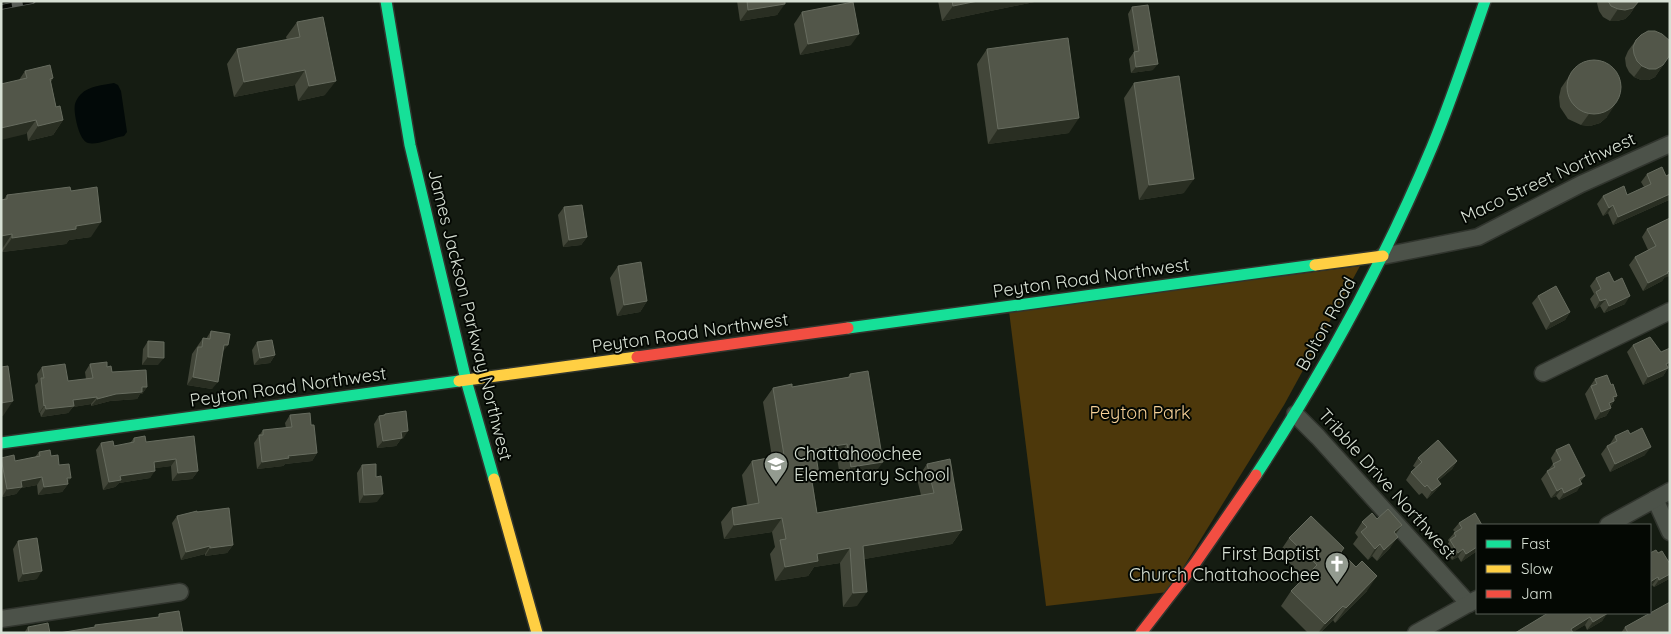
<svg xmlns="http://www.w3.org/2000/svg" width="1671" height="634" font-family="Quicksand,sans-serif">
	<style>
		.green { fill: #4d380b }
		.water { fill: #020908 }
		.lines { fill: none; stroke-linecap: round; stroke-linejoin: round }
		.street-casing { stroke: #31352e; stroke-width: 19 }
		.fast-casing { stroke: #31352e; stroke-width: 14 }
		.slow-casing { stroke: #31352e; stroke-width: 14 }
		.jam-casing { stroke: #31352e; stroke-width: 14 }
		.street { stroke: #4c5249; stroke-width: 16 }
		.fast { stroke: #16e098; stroke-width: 11 }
		.slow { stroke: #ffcf43; stroke-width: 11 }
		.jam { stroke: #f24e42; stroke-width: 11 }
		.rail-casing { stroke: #585d57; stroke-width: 5.5 }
		.rail { stroke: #040803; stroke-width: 4; stroke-dasharray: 11; stroke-linecap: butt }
		.wall { fill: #424639 }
		.shaded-wall { fill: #292e22 }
		.building { fill: #525649; stroke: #676c5f }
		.labels { text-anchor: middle; stroke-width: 4; stroke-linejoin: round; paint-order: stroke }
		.street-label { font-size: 18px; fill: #d7e0d4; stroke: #040803 }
		.park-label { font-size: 18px; fill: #f7d198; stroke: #040803 }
		.poi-label { font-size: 18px; fill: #d7e0d4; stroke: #040803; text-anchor: start }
	</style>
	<rect width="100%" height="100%" fill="#151c12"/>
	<path class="green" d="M1360 266 1284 405 1168 592 1046 606 1009 311Z"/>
	<path class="water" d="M114 83 118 85 121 91 127 132 124 136 119 137C111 139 97 145 88 143 79 141 73 112 75 104 76 100 78 97 81 94 89 86 103 85 114 83Z"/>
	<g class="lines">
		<defs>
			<g id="street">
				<path d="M1383 256 1478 237 1581 184 1670 144"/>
				<path d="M1543 373 1670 311"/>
				<path d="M1295 414 1318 437 1469 604"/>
				<path d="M1655 499 1670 532"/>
				<path d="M1608 525 1670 491"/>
				<path d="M1 619 180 592"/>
				<path d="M1416 633 1477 599"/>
			</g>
			<g id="fast">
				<path d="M386 1 410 145 466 380 494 479"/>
				<path d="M848 328 1315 265"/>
				<path d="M1 443 459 381"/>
				<path d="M1256 475C1324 371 1384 262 1432 147 1452 99 1468 50 1485 1"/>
			</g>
			<g id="slow">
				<path d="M1315 265 1383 256"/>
				<path d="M459 381 637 357"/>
				<path d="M494 479 537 633"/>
			</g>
			<g id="jam">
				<path d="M637 357 848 328"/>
				<path d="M1141 633 1196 562 1256 475"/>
			</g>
		</defs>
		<use href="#street" class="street-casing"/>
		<use href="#fast" class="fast-casing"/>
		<use href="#slow" class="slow-casing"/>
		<use href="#jam" class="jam-casing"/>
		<use href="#street" class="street"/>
		<use href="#fast" class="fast"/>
		<use href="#slow" class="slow"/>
		<use href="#jam" class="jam"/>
		<defs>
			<path id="rail" d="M1 7 33 1"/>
		</defs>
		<use href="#rail" class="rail-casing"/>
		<use href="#rail" class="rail"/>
	</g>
	<g class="wall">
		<path d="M737 1H785L777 15 740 21Z"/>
		<path d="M938 1H1039L942 21Z"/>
		<path d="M1598 1H1639L1630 14 1625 19 1617 21H1610L1603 17 1599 11 1597 3Z"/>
		<path d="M1132 7 1153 70 1131 73 1129 59 1134 52 1128 14Z"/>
		<path d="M802 12 851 45 800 55 794 24Z"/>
		<path d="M297 22 325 95 298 101 295 85 234 97 227 64 237 49 287 40 286 37Z"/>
		<path d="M1636 40 1663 65 1655 77 1649 80H1641L1634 77 1629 72 1626 66 1625 58 1628 51Z"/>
		<path d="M987 49 1069 133 988 144 977 64Z"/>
		<path d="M1574 69 1607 117 1600 123 1590 126 1581 125 1568 119 1560 107 1559 97 1561 88Z"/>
		<path d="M25 71 53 78 51 82 56 107 63 120 53 135 28 141 19 80Z"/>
		<path d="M1134 83 1184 193 1139 200 1124 98Z"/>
		<path d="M1647 174 1666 176 1670 174V198L1669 200 1613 225 1608 213 1603 216 1597 204 1603 196 1627 195 1644 187 1641 182Z"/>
		<path d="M71 191 91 237 69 240 66 244 2 252 1 249V200L4 199 7 195Z"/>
		<path d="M564 207 587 237 581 245 563 247 558 215Z"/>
		<path d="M1670 218 1664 278 1662 281 1643 291 1629 265 1635 257 1648 250 1642 237 1647 229Z"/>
		<path d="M618 266 647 301 640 312 617 316 610 278Z"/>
		<path d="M1596 278 1625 304 1604 313 1600 306 1595 309 1590 299 1594 294 1590 286Z"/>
		<path d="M1538 296 1570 312 1565 320 1546 330 1532 303Z"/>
		<path d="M211 331 222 353 212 389 187 385 192 354 203 338 206 339Z"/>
		<path d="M148 341 158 365H142L143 349Z"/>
		<path d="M257 342 275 355 270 363 254 365 252 350Z"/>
		<path d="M1633 345 1670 367 1668 368 1663 376 1643 385 1627 352Z"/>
		<path d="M90 364 107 367 112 372 147 387 142 394H140L137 399 110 401 91 406V404L73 407 68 413 41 417 40 413H39L35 385 38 382 37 374 42 367 68 381 86 379 85 372Z"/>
		<path d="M850 374 873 476 841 482 837 458 817 461 813 484 817 513 921 495 917 479 927 464 962 530 952 544 864 559 857 606 843 607 840 563 814 567 808 576 775 581 770 554 775 547 772 532 724 539 721 522 732 508 747 505 742 475 752 461 772 457 763 402 773 388 792 387 848 377Z"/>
		<path d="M1595 379 1611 385 1617 396 1611 406V408L1606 416 1595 420 1585 394Z"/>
		<path d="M385 414 403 439H401L396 446 377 448 374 424 379 416 383 415Z"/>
		<path d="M290 415 311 425 317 453 312 461 285 464 283 466 257 469 254 443 263 430 286 428 285 423Z"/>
		<path d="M1630 434 1645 455 1610 472 1601 454 1607 446 1610 445V444L1615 436Z"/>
		<path d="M134 438 146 442 198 471 192 479 172 481 171 466 155 468 150 478 119 483 115 487 103 490 96 450 101 443 114 446 130 443Z"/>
		<path d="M1556 450 1585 476 1581 481 1577 491 1559 500 1556 496 1551 498 1541 479 1553 464 1551 458Z"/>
		<path d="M39 452 51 456 59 465 68 484 62 492 38 495 37 485 21 488 16 494 2 497 1 458 15 461 35 457Z"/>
		<path d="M1418 458 1457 461 1452 469 1438 481 1441 484 1435 491 1427 499 1422 493 1419 495 1406 480 1411 472 1416 468 1413 466Z"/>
		<path d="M362 465 377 502 359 503 357 473Z"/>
		<path d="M197 512 233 545 227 553 205 556V554L181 560 172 523 177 516Z"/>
		<path d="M1377 519 1402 525 1396 534 1390 548 1377 561 1372 556 1368 560 1353 544 1358 537 1355 533 1362 522Z"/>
		<path d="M1459 523 1477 551 1461 562 1458 557 1452 560 1445 548 1449 542 1448 540 1455 532 1453 530Z"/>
		<path d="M1289 538 1341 552 1367 591 1335 623 1333 620 1320 633H1308L1281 606 1291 591 1304 577 1279 553Z"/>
		<path d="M18 541 37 579 18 582 13 549Z"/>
		<path d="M1650 553 1669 579 1654 587 1652 585 1650 586Z"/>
		<path d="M1607 613 1602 621 1587 630 1585 625 1572 632 1515 633Z"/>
		<path d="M28 627 50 633H24Z"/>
		<path d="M1625 627 1670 633H1621Z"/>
	</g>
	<g class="shaded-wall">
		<path d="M978 1H1039L942 21 953 6Z"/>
		<path d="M1638 2 1630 14 1625 19 1617 21H1610L1618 9Z"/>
		<path d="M785 4 777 15 740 21 748 10Z"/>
		<path d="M859 34 851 45 800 55 808 44Z"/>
		<path d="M1158 64 1153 70 1131 73 1136 67Z"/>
		<path d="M1663 65 1655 77 1649 80H1641L1634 77 1642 66Z"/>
		<path d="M305 70 295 85 234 97 244 82Z"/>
		<path d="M336 81 325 95 298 101 309 86Z"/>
		<path d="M1615 105 1607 117 1600 123 1590 126 1581 125 1589 114Z"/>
		<path d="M1079 118 1069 133 988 144 998 129Z"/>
		<path d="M36 120 26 134 1 140V128Z"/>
		<path d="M63 120 53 135 28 141 38 126Z"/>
		<path d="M1194 179 1184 193 1139 200 1149 185Z"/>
		<path d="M1670 194V198L1669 200 1613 225 1618 217Z"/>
		<path d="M1613 205 1608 213 1603 216 1609 208Z"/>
		<path d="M101 222 91 237 69 240 66 244 2 252 12 238 76 226Z"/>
		<path d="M12 234 2 249H1V236Z"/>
		<path d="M587 237 581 245 563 247 569 240Z"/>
		<path d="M1670 271V276L1664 278 1662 281 1643 291 1648 283Z"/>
		<path d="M1630 296 1625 304 1604 313 1609 306Z"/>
		<path d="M1606 299 1600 306 1595 309 1600 301Z"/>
		<path d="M647 301 640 312 617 316 624 305Z"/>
		<path d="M1570 312 1565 320 1546 330 1551 322Z"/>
		<path d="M224 345H228L222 353Z"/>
		<path d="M275 355 270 363 254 365 260 358Z"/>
		<path d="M148 357 164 358 158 365H142Z"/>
		<path d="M1670 362V367L1661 371 1666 364Z"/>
		<path d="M1668 368 1663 376 1643 385 1648 377Z"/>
		<path d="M193 377 218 382 212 389 187 385Z"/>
		<path d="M142 387H147L142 394H140L137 399 110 401 91 406 97 399Z"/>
		<path d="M1617 396 1609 409 1604 411 1613 397Z"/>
		<path d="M97 397 91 404 73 407 68 413 41 417 46 409 73 400Z"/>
		<path d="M13 401 3 416H1V403Z"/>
		<path d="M45 405 40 413H39L44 406Z"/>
		<path d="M1611 408 1606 416 1595 420 1601 412Z"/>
		<path d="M408 431 403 439H401L396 446 377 448 383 441 401 432Z"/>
		<path d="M847 444 837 458 805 463 815 449Z"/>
		<path d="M1651 447 1645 455 1610 472 1615 464Z"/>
		<path d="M317 453 312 461 285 464 283 466 257 469 262 462 288 456Z"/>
		<path d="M176 459 171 466 149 469 154 462Z"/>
		<path d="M1457 461 1452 469 1431 487 1437 479Z"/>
		<path d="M883 462 873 476 841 482 851 467Z"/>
		<path d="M155 471 150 478 119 483 115 487 103 490 109 482 120 476Z"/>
		<path d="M198 471 192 479 172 481 178 473Z"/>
		<path d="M819 475 809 489 811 476Z"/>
		<path d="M42 477 37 485 21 488 16 494 2 497 7 489 21 481Z"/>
		<path d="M67 478H71L66 485 68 484 62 492 38 495 44 487Z"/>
		<path d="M1441 484 1435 491 1427 499 1432 491Z"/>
		<path d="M1582 484 1577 491 1559 500 1564 493Z"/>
		<path d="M1562 488 1556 496 1551 498 1557 491Z"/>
		<path d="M383 494 377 502 359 503 364 495Z"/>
		<path d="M782 518 772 532 724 539 734 525Z"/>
		<path d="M1402 525 1394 536V532Z"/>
		<path d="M962 530 952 544 853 561 863 546Z"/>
		<path d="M1398 537 1390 548 1377 561 1384 550Z"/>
		<path d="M1380 544 1372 556 1368 560 1375 549Z"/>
		<path d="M233 545 227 553 205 556 210 548Z"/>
		<path d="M210 546 205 554 181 560 186 552Z"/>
		<path d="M1477 547V551L1461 562 1466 554Z"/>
		<path d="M850 548 840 563 814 567 808 576 775 581 785 567 817 554Z"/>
		<path d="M1463 549 1458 557 1452 560 1458 553Z"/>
		<path d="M42 571 37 579 18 582 23 574Z"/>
		<path d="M1670 574V577L1669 579 1654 587 1659 580Z"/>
		<path d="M1377 576 1367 591 1335 623 1346 608Z"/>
		<path d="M1658 577 1652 585 1650 586V582Z"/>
		<path d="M867 592 857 606 843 607 853 593Z"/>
		<path d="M1343 606 1333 620 1320 633H1318L1325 624Z"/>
		<path d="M1608 613 1602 621 1587 630 1593 622Z"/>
		<path d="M1590 617 1585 625 1572 633 1571 629Z"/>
	</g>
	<g class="building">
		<path d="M747 1H785V4L748 10Z"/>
		<path d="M952 1H978L953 6Z"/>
		<path d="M1608 1H1639L1633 8 1625 10 1618 9 1611 6Z"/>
		<path d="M853 2 859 34 808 44 802 12Z"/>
		<path d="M1148 5 1158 64 1136 67 1134 52 1139 51 1132 7Z"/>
		<path d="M323 17 336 81 309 86 305 70 244 82 237 49 300 37 297 22Z"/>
		<path d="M1648 31H1655L1662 34 1670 41V55L1663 65 1656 69H1649L1642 66 1637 61 1634 54 1633 47 1636 40 1641 35Z"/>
		<path d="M1068 38 1079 118 998 129 987 49Z"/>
		<circle cx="1594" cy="87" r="27"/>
		<path d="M50 65 53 78 50 79 56 107 60 106 63 120 38 126 36 120 1 128V84L27 78 25 71Z"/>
		<path d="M1179 76 1194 179 1149 185 1134 83Z"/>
		<path d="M1662 167 1666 176 1670 174V194L1618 217 1613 205 1609 208 1603 196 1624 186 1627 195 1651 184 1647 174Z"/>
		<path d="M70 187 71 191 97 187 101 222 76 226V229L12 238V234L1 236V200L7 199V195Z"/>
		<path d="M582 205 587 237 569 240 564 207Z"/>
		<path d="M1670 218V271L1667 272 1668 273 1648 283 1635 257 1656 246 1647 229Z"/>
		<path d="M641 262 647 301 624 305 618 266Z"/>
		<path d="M1609 272 1614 282 1622 278 1630 296 1609 306 1606 299 1600 301 1596 292 1601 289 1596 278Z"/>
		<path d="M1556 286 1570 312 1551 322 1538 296Z"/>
		<path d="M211 331 230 334 228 345H224L218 382 193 377 198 347H202L203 338 210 339Z"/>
		<path d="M1650 337 1661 352 1670 348V362L1666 364 1668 368 1648 377 1633 345Z"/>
		<path d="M272 340 275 355 260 358 257 342Z"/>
		<path d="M148 341 164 342V358L148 357Z"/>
		<path d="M107 362V367L111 366 112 372 146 370 147 387H142V392L116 394 97 399V397L73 400 74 406 46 409 45 405 44 406 41 378H44L42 367 65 364 68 381 93 378 90 364Z"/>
		<path d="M8 366 13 401 1 403V367Z"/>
		<path d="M868 371 883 462 851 467 847 444 815 449 819 475 811 476 817 513 934 493 927 464 950 459 962 530 863 546 867 592 853 593 850 548 817 554 818 561 785 567 780 540 786 539 782 518 734 525 732 508 759 503 752 461 784 455 773 388 792 384V387L850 377V374Z"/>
		<path d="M1607 375 1611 385 1613 384 1617 396 1613 397 1614 401 1609 403 1611 408 1601 412 1591 386 1597 384 1595 379Z"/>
		<path d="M406 411 408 431 401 432 402 438 383 441 379 416 385 415V414Z"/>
		<path d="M310 413 311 425H314L317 453 288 456 289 458 262 462 259 435H263V430L292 427 290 415Z"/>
		<path d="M1642 428 1651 447 1615 464 1607 446 1617 441 1615 436 1628 430 1630 434Z"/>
		<path d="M145 436 146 442 194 436 198 471 178 473 176 459 154 462 155 471 120 476 121 480 109 482 101 443 113 441 114 446 134 442V438Z"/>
		<path d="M1438 440 1457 461 1437 479 1441 484 1432 491 1427 485 1425 487 1411 472 1422 462 1418 458Z"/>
		<path d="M1569 444 1585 476 1579 479 1582 484 1564 493 1562 488 1557 491 1547 471 1555 467 1553 464 1561 460 1556 450Z"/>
		<path d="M50 450 51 456 58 455 59 465 69 464 71 478H67L68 484 44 487 42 477 21 481 22 487 7 489 1 458 14 455 15 461 40 456 39 452Z"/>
		<path d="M376 464V477L381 476 383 494 364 495 362 465Z"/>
		<path d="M229 508 233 545 210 548V546L186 552 177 516 197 511V512Z"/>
		<path d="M1388 509 1402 525 1394 532 1398 537 1384 550 1380 544 1375 549 1361 532 1367 527 1362 522 1372 513 1377 519Z"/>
		<path d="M1475 513 1482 525H1477V547L1466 554 1463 549 1458 553 1450 540 1456 536 1454 533 1462 528 1459 523Z"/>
		<path d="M1311 516 1344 548 1341 552 1356 567 1362 561 1377 576 1346 608 1343 606 1325 624 1291 591 1317 565 1289 538Z"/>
		<path d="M37 538 42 571 23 574 18 541Z"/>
		<path d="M1656 550 1658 553 1662 551 1670 564V574L1659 580 1658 577 1650 582V553Z"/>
		<path d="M1670 602V633H1628L1625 627Z"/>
		<path d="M179 611 183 633H59L95 627V625L159 617V614Z"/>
		<path d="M1548 613H1608L1593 622 1590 617 1571 629 1573 633H1515Z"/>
		<path d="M48 623 50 633H29L28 627Z"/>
	</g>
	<defs>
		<symbol id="school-pin" viewBox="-11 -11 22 30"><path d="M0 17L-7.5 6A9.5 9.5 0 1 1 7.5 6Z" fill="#939b90" stroke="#040803"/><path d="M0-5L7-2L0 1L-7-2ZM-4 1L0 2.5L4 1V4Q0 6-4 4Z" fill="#fff"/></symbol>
		<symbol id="church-pin" viewBox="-11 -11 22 30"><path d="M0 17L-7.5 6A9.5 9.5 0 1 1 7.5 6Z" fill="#939b90" stroke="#040803"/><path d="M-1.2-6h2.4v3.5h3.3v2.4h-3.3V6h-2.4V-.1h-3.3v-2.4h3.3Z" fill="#fff"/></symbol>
	</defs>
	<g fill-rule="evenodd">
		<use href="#school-pin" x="762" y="450" width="28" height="38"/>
		<use href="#church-pin" x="1323" y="550" width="28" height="38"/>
	</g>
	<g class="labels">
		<g class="street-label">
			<text transform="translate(1548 178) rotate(-25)" y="6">Maco Street Northwest</text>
			<text transform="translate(1091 278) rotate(-8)" y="6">Peyton Road Northwest</text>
			<text transform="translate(470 315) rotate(76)" y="6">James Jackson Parkway Northwest</text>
			<text transform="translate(1326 324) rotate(-61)" y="6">Bolton Road</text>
			<text transform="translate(690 333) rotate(-8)" y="6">Peyton Road Northwest</text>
			<text transform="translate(288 387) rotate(-8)" y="6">Peyton Road Northwest</text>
			<text transform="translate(1387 484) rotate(48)" y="6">Tribble Drive Northwest</text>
		</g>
		<g class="park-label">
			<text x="1140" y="419">Peyton Park</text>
		</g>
		<g class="poi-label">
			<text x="794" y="460">Chattahoochee<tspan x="794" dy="21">Elementary School</tspan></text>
			<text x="1320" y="560" text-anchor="end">First Baptist<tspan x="1320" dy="21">Church Chattahoochee</tspan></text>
		</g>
	</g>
	<rect width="1671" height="634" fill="none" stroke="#d7e0d4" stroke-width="5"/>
	<rect x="1476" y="524" width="175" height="90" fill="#040803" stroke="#585e57"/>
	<rect x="1486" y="540" width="25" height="8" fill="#16e098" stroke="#585e57"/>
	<text x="1521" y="549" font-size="15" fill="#d7e0d4">Fast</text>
	<rect x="1486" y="565" width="25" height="8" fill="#ffcf43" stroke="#585e57"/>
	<text x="1521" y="574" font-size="15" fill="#d7e0d4">Slow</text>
	<rect x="1486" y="590" width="25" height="8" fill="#f24e42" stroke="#585e57"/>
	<text x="1521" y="599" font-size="15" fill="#d7e0d4">Jam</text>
</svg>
